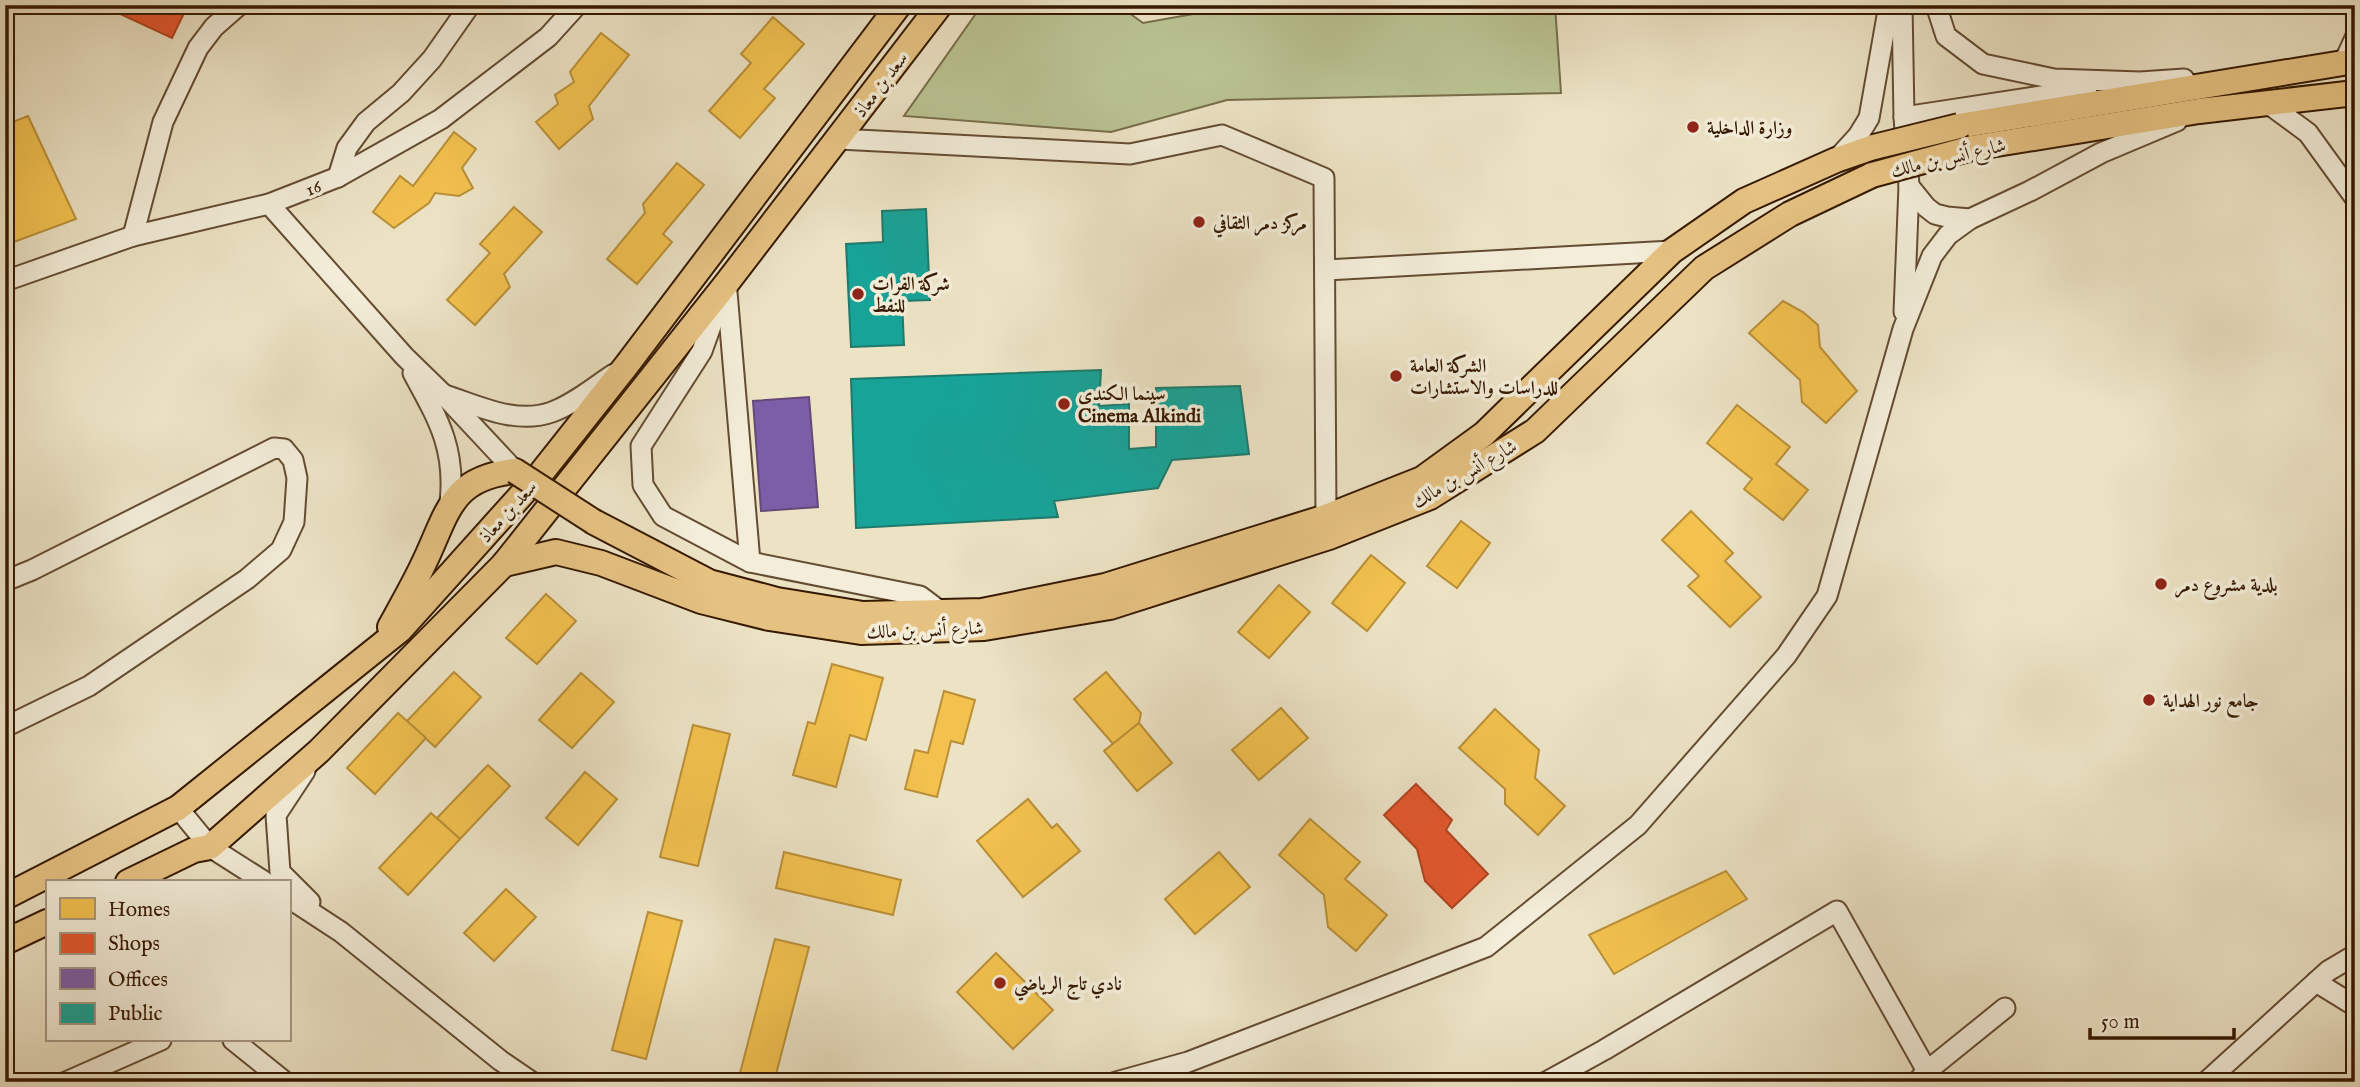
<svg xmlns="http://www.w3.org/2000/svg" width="2360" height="1087" font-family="'IM FELL English',Amiri,serif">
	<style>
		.green { fill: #bac393; stroke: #786e4a; stroke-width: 2 }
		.homes { fill: #f2c14e; stroke: #ba8f37; stroke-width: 2 }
		.shops { fill: #e4572e; stroke: #b04420; stroke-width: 2 }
		.offices { fill: #7b5ea7; stroke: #664975; stroke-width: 2 }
		.public { fill: #17a398; stroke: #207a6b; stroke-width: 2 }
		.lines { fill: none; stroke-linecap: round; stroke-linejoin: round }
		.minor-casing { stroke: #644c32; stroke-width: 23 }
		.major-casing { stroke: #361901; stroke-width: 28 }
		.minor { stroke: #f3edd9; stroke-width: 19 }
		.major { stroke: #e6c282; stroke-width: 24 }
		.major-bridge-casing { stroke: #361901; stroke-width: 28; stroke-linecap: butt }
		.major-bridge { stroke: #e6c282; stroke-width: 24 }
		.poi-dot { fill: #8f2418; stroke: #f3edd9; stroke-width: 2.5 }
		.labels { text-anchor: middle; stroke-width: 7; stroke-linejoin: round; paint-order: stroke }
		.street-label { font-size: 19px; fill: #361901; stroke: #f3edd9 }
		.poi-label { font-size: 19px; font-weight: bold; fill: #361901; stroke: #f3edd9; text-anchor: start }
	</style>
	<rect width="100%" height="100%" fill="#ece3c5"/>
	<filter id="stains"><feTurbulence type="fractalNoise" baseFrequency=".00286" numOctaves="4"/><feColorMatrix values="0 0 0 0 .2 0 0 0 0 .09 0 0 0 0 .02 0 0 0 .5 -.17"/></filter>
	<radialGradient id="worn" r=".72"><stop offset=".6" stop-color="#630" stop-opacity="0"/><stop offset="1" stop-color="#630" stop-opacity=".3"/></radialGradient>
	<path class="green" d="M982 5H1118L1143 23 1244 5H1555L1561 93 1227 100 1111 132 904 116Z"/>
	<g class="homes">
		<path d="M773 17 804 44 764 89 775 98 740 138 709 111 751 63 741 54Z"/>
		<path d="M601 33 629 55 589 106 593 119 559 149 536 122 558 104 555 95 574 82 570 72Z"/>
		<path d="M28 116 76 219 14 242 5 217V125Z"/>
		<path d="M454 132 476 149 462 168 473 188 459 196 435 193 429 203 394 228 373 212 400 176 413 186Z"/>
		<path d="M677 163 704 185 663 234 672 242 637 284 607 259 645 213 643 204Z"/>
		<path d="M514 207 542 232 504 274 510 287 475 325 447 300 490 253 480 244Z"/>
		<path d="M5 217 14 242 5 246Z"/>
		<path d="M1783 301 1803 312 1818 325 1820 347 1857 391 1826 423 1802 402 1800 380 1749 333Z"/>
		<path d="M1737 405 1790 447 1776 464 1808 490 1783 520 1744 489 1752 479 1707 443Z"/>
		<path d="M1691 511 1733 553 1725 561 1761 597 1730 627 1688 586 1699 576 1662 540Z"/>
		<path d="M1461 521 1490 543 1457 588 1427 566Z"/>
		<path d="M1371 555 1405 583 1367 631 1332 603Z"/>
		<path d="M1279 585 1310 612 1269 658 1238 632Z"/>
		<path d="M546 594 576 621 537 664 506 638Z"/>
		<path d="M832 664 883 678 866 740 850 735 836 787 793 775 808 722 815 724Z"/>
		<path d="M454 672 481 697 435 747 407 721Z"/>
		<path d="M1106 672 1141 713 1139 723 1114 745 1074 699Z"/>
		<path d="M581 673 614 702 572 748 539 720Z"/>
		<path d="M944 691 975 700 963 744 951 741 937 797 905 789 915 750 928 753Z"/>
		<path d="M1281 708 1308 738 1259 780 1232 750Z"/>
		<path d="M1495 709 1539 750 1535 778 1565 806 1538 835 1505 804V789L1459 748Z"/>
		<path d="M398 713 426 738 375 794 347 768Z"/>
		<path d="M1139 723 1172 763 1137 791 1104 751Z"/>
		<path d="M693 725 730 734 698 866 660 857Z"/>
		<path d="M488 765 510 786 460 839 437 818Z"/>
		<path d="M585 772 617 799 578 845 546 818Z"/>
		<path d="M1028 799 1052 828 1057 824 1080 851 1023 897 977 841Z"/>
		<path d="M431 813 460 839 408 895 379 868Z"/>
		<path d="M1310 819 1360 862 1345 879 1387 915 1356 951 1328 927 1324 895 1279 855Z"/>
		<path d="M784 852 901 880 893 915 776 888Z"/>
		<path d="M1219 852 1250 887 1195 934 1165 899Z"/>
		<path d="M1726 871 1747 899 1614 974 1589 935Z"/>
		<path d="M506 889 536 917 494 961 464 933Z"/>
		<path d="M648 912 682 921 646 1059 612 1050Z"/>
		<path d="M775 939 809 947 774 1082H759L739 1077Z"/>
		<path d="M996 953 1053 1010 1013 1049 957 992Z"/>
	</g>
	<g class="shops">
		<path d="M101 5H188L172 38Z"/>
		<path d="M1416 784 1452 820 1446 830 1488 874 1452 908 1425 881 1417 849 1384 815Z"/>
	</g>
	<path class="offices" d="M809 397 818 507 761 511 753 401Z"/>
	<g class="public">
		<path d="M926 209 930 300 902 301 904 345 851 347 846 244 883 242 882 211Z"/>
		<path d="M1101 370 1099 406 1129 404V449L1156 447V388L1240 386 1249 454 1172 460 1158 488 1054 501 1058 517 856 528 851 379Z"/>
	</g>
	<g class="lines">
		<defs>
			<g id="minor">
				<path d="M1902 5 1904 117 1909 186 1904 312"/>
				<path d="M1936 5 1946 36 1983 64 2054 79 2140 82 2184 79"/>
				<path d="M2344 62 2355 38"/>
				<path d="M2266 102 2308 133 2355 198"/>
				<path d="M1904 117 2087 89"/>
				<path d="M839 139 1130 154 1222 135 1324 178 1326 517"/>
				<path d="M1837 159 1858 136 1869 118 1889 5"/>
				<path d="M338 177 347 148 366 122 401 93 432 59 470 5"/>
				<path d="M1909 186 1926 207 1935 214 1947 217 1970 219 2030 191 2101 153 2177 121"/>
				<path d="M269 204 404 356 443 394 515 471"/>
				<path d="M133 236 163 122 198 48 214 27 239 5"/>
				<path d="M1326 270 1672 251"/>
				<path d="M5 281 133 236 269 204 338 177 441 119 548 37 577 5"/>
				<path d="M727 292 750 562"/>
				<path d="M722 295 702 351 641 446 643 485 663 516 750 562 920 596 940 611"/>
				<path d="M413 373C438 419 456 448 450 503"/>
				<path d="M445 395C479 406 516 425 552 412 574 404 594 387 614 374"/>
				<path d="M5 581 32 570 274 448 284 449 293 460 297 478 294 522 281 550 247 579 89 686 5 727"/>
				<path d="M305 771 276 815 280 872 310 902"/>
				<path d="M178 808 210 847 265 882"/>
				<path d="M289 898 341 932 501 1061 532 1082"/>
				<path d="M2316 982 2355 1006"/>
				<path d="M233 1040 285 1082"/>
				<path d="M66 1082 161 1040"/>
				<path d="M1116 1082 1188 1062 1486 947 1638 825 1786 656 1827 596 1903 329 1932 256 1948 235 1970 219"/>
				<path d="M1546 1082 1604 1050 1837 911 1927 1071"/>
				<path d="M1917 1082 1927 1071 2005 1008"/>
				<path d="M2206 1082 2328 971 2355 955"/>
			</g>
			<g id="major">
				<path d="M1959 126 2355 61"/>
				<path d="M1972 148 2199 111 2355 93"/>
				<path d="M594 522 709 582 777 600 863 614 982 611 1105 586 1326 517 1422 479 1484 434 1672 251 1744 201 1836 160 1874 147"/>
				<path d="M504 564 556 552 601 563 701 601 769 618 861 632 984 628 1110 607 1329 537 1430 497 1535 431 1704 268 1790 214 1872 175"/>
				<path d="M390 627C401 607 413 586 423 565 448 514 449 478 515 471"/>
				<path d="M128 882 194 850 210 847 319 751 504 564 726 284 940 5"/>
				<path d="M5 897 178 808 400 630 542 472 626 366 899 5"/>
				<path d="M5 942 47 922"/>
			</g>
		</defs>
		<use href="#minor" class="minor-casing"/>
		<use href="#major" class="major-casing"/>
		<use href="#minor" class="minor"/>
		<use href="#major" class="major"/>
		<defs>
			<g id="major-bridge">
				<path d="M1874 147 1959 126"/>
				<path d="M1872 175 1972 148"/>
				<path d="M515 471 594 522"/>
			</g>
		</defs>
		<use href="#major-bridge" class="major-bridge-casing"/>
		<use href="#major-bridge" class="major-bridge"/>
	</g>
	<g class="poi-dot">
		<circle cx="1693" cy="127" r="7"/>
		<circle cx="1199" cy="222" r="7"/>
		<circle cx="858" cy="294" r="7"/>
		<circle cx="1396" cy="376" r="7"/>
		<circle cx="1064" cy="404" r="7"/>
		<circle cx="2161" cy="584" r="7"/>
		<circle cx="2149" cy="700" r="7"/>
		<circle cx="1000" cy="983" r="7"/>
	</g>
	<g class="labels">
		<g class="street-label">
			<text transform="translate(880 84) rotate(-53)" y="7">سعد بن معاذ</text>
			<text transform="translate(1948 157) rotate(-13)" y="7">شارع أنس بن مالك</text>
			<text transform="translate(313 187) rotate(-22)" y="7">16</text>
			<text transform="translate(1464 473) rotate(-30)" y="7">شارع أنس بن مالك</text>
			<text transform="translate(507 511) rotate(-48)" y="7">سعد بن معاذ</text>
			<text transform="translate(925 629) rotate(-2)" y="7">شارع أنس بن مالك</text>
		</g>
		<g class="poi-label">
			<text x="1707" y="134">وزارة الداخلية</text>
			<text x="1213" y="229">مركز دمر الثقافي</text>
			<text x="872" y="290">شركة الفرات<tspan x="872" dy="22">للنفط</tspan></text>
			<text x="1410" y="372">الشركة العامة<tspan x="1410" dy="22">للدراسات والاستشارات</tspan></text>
			<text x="1078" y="400">سينما الكندي<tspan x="1078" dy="22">Cinema Alkindi</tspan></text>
			<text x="2175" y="591">بلدية مشروع دمر</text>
			<text x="2163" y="707">جامع نور الهداية</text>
			<text x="1014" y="990">نادي تاج الرياضي</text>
		</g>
	</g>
	<rect width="2360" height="1087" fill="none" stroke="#ece3c5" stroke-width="28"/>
	<rect x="7" y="7" width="2346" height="1073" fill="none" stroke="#361901" stroke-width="3.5"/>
	<rect x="14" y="14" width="2332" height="1059" fill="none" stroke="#361901" stroke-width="2"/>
	<rect x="46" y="880" width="245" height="161" fill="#f3edd9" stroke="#a79883" stroke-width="2"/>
	<rect x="60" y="898" width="35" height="21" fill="#f2c14e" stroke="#a79883" stroke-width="2"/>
	<text x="108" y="916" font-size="21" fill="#361901">Homes</text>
	<rect x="60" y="933" width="35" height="21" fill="#e4572e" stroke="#a79883" stroke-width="2"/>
	<text x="108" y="950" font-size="21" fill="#361901">Shops</text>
	<rect x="60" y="968" width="35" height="21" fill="#7b5ea7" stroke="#a79883" stroke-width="2"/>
	<text x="108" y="986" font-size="21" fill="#361901">Offices</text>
	<rect x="60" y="1003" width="35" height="21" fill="#17a398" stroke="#a79883" stroke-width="2"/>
	<text x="108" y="1020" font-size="21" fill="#361901">Public</text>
	<path d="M2090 1028v10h144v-10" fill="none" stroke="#361901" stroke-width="3.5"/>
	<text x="2101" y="1028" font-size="21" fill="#361901" stroke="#f3edd9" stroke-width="5" paint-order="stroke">50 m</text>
	<rect width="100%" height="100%" filter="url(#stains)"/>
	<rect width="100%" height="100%" fill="url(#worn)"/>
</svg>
